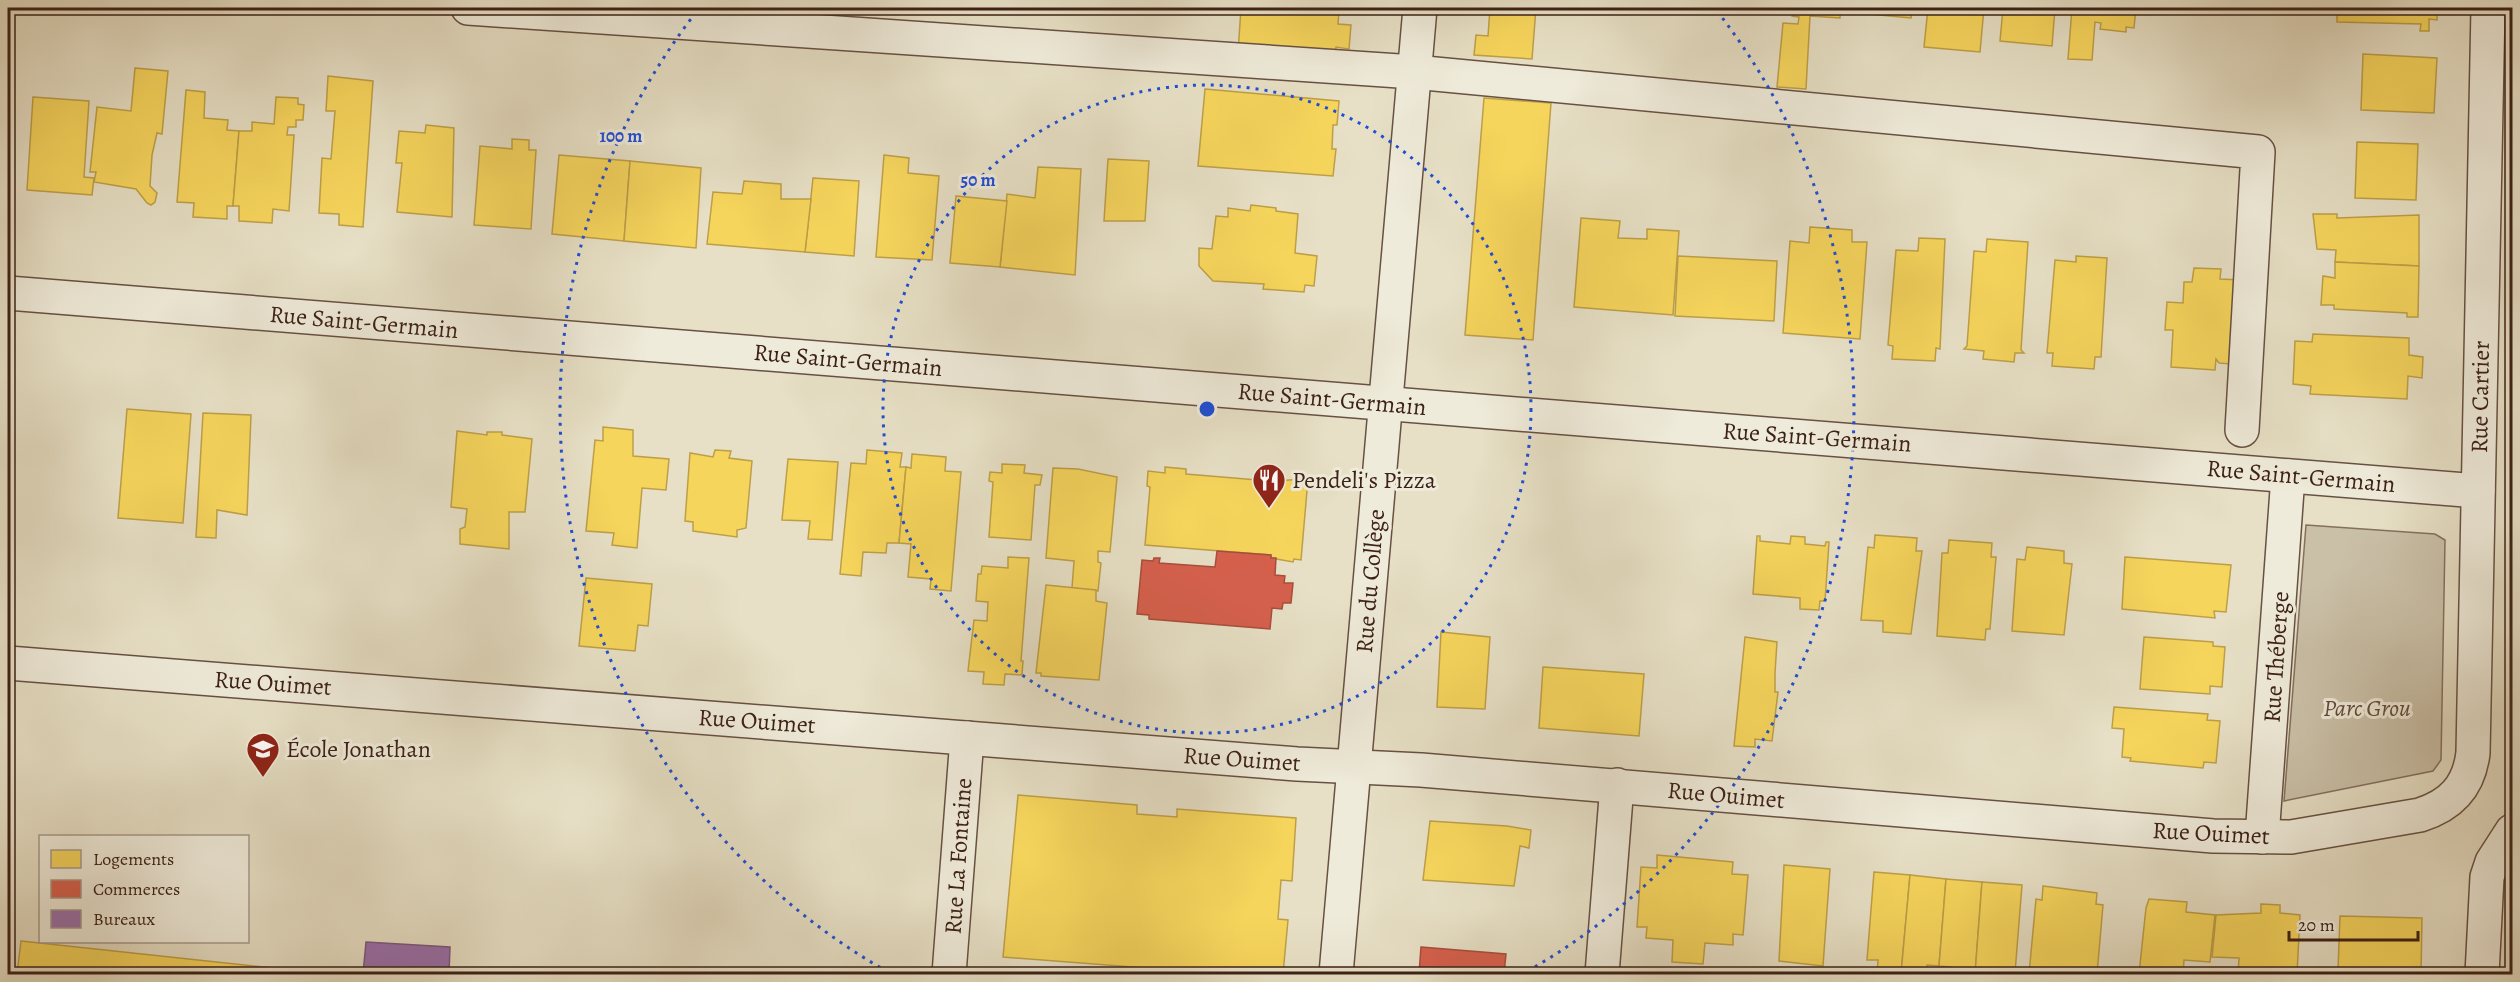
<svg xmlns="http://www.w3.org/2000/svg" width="2520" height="982" font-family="Alegreya,serif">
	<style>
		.green { fill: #cac0a8; stroke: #837060; stroke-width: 1.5 }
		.homes { fill: #f6d55c; stroke: #be9f47; stroke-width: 1.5 }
		.shops { fill: #d6604d; stroke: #a84d3d; stroke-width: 1.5 }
		.offices { fill: #9970ab; stroke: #7d587f; stroke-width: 1.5 }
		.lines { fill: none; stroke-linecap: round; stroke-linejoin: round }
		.minor-casing { stroke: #675143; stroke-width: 36 }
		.minor { stroke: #efebda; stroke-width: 33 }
		.ring { fill: none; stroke: #1d4ed8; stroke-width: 3; stroke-dasharray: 3 6 }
		.labels { text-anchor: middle; stroke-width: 6; stroke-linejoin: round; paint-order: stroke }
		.street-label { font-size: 24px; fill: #3c2117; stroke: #efebda }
		.poi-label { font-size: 24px; fill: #3c2117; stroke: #efebda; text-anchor: start }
		.park-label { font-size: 24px; font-style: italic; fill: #60493b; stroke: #efebda }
		.centre { fill: #1d4ed8; stroke: #efebda; stroke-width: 3 }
		.ring-label { font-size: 18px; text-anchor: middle; font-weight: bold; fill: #1d4ed8; stroke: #efebda; stroke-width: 6; stroke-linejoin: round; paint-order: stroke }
	</style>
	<rect width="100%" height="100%" fill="#e7e0c6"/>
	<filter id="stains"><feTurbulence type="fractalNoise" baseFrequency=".00333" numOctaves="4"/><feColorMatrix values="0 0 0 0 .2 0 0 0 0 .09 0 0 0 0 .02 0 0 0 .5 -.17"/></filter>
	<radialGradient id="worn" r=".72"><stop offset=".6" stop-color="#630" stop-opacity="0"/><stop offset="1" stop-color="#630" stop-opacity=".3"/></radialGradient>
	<path class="green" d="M2306 525 2435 534 2445 540 2441 760 2433 771 2284 801Z"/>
	<g class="homes">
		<path d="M1241 8 1339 11 1338 24 1351 25 1349 49 1336 47 1335 61 1238 53Z"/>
		<path d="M1293 8H1339V11Z"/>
		<path d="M1490 8H1536L1532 59 1474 55 1476 35 1488 36Z"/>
		<path d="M1793 8H1840V18L1810 16 1806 89 1777 87 1783 23 1798 24 1799 17 1792 16Z"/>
		<path d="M1870 8H1912L1911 18 1869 14Z"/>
		<path d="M1928 8H1984L1980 52 1924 47Z"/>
		<path d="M2003 8H2055L2052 46 2000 41Z"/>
		<path d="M2072 8H2136L2134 28 2126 27V32L2100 29 2101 23 2095 22 2092 60 2068 59Z"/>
		<path d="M2328 8H2437V20L2429 19V31H2420L2421 24 2337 22V13H2328Z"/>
		<path d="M2363 54 2437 58 2434 113 2361 110Z"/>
		<path d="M135 68 168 71 162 134 157 133 152 155 150 186 157 193 155 202 151 205 147 203 136 189 94 182 96 172H90L97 107 131 111Z"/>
		<path d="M328 76 373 81 363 227 339 225V214L319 213 322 158 331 159 335 111H326Z"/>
		<path d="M1205 89 1339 101 1337 125H1333L1332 149H1336L1333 176 1198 166Z"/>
		<path d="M186 90 205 92 204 118 228 120 227 130 239 131 233 206H227V219L193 217 194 203 177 202Z"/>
		<path d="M33 97 89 101 84 177 94 178 92 195 27 190Z"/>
		<path d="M276 97 298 98V104L304 105 303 120H296V127H288L287 135H294L289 211 273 209 272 223 239 221V206H233L239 131H252V122L274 124Z"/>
		<path d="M1484 98 1551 103 1533 340 1465 335Z"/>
		<path d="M426 125 454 128 452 217 397 212 402 163H396L399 131 425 133Z"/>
		<path d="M512 139 529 140V150H536L531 229 474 225 480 146 512 149Z"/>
		<path d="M2357 142 2418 144 2416 200 2355 198Z"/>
		<path d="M559 155 630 161 624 241 552 234Z"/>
		<path d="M884 155 909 158 908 173 939 176 932 260 876 257Z"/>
		<path d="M1108 159 1149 161 1145 221H1104Z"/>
		<path d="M630 161 701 168 696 248 624 241Z"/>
		<path d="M1038 167 1081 169 1075 275 1000 267 1007 194 1035 198Z"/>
		<path d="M813 178 859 181 854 256 805 252Z"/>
		<path d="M744 181 781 184V199H811L805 252 707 244 713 192 742 194Z"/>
		<path d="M956 196 1007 201 1000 267 950 263Z"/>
		<path d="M1251 205 1276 208V211L1298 214 1295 253 1317 256 1314 286 1305 285 1304 292 1263 289 1264 284 1213 281 1199 266V248L1212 249 1216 216 1228 217V208L1250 211Z"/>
		<path d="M2313 214H2337V218L2419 215V266L2335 262 2336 250 2317 249Z"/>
		<path d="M1581 218 1620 221 1618 238 1647 239V229L1679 231 1673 315 1574 307Z"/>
		<path d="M1810 227 1852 230V242H1867L1860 339 1783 333 1790 241 1809 243Z"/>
		<path d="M1919 238 1945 239 1940 349 1936 348 1935 361 1892 359 1893 346 1888 345 1896 250 1918 251Z"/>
		<path d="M1987 239 2028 242 2021 350 2024 353H2015L2014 362 1983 359 1984 351 1964 349 1967 346 1974 251 1986 252Z"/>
		<path d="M1678 256 1777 261 1774 321 1675 316Z"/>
		<path d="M2076 256 2107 258 2101 357H2095L2094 369 2052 366 2053 353H2047L2055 260 2076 262Z"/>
		<path d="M2335 262 2419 266 2418 317H2407V313L2334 309V305H2321L2323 276 2335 278Z"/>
		<path d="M2194 268 2221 269 2220 279 2242 280 2230 364 2219 363 2216 359 2215 370 2171 367 2173 330H2165L2167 302 2183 303 2184 282H2192Z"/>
		<path d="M2313 334 2409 338V355L2423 357 2422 378 2408 376 2407 399 2310 394 2311 386 2293 384 2295 341 2312 342Z"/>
		<path d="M127 409 191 414 183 523 118 518Z"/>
		<path d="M203 413 251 415 247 515 217 510 216 538 196 537Z"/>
		<path d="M603 427 633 430V456L669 459 666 490 642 488 637 548 612 545 614 533 586 531 595 440 603 441Z"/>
		<path d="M457 431 487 435V432H502V435L532 439 525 512H509V549L460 544V529L465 527 467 509 451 507Z"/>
		<path d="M715 450 731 451 729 458 752 461 746 528 737 530V537L693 531V522L685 521 690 453 713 457Z"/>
		<path d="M867 450 902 453 900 467H906L899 543H887L886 553 863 552 861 576 840 574 851 463 866 464Z"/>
		<path d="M912 454 946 457 945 471 961 472 951 591 930 589 931 579 908 577 911 544 899 543 906 467 911 468Z"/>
		<path d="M788 459 838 462 832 540 808 539 810 521 782 520Z"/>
		<path d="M1002 464 1025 465 1024 473 1042 475 1040 485H1035L1031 540 989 537 993 482 989 481 990 472 1002 473Z"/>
		<path d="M1165 467 1186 469V474L1270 481 1308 479 1301 560 1294 559 1293 562 1271 558V555L1145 545 1150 487 1147 486 1148 471 1165 473Z"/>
		<path d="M1053 468 1078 469 1117 477 1110 552 1098 551V562L1101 563 1098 591 1072 588 1074 561 1046 558Z"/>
		<path d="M1875 535 1917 538 1916 551H1922L1911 634 1883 632V621L1861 620 1868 547 1874 548Z"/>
		<path d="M1757 536H1760V541L1790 544 1791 536 1805 537V544L1825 546 1826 542H1829L1825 601H1820L1819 610 1800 609V598L1753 594Z"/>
		<path d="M1949 540 1992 543 1991 557H1996L1990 629H1986L1985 640 1937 636 1942 553H1948Z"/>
		<path d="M2027 547 2064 551V563L2072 564 2064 635 2012 631 2017 559 2025 560Z"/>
		<path d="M1008 557 1029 558 1021 661H1023L1022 675 1005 674 1004 685 983 684 984 672 968 671 974 620 987 621 988 602 976 601 978 574H981L982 566 1008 568Z"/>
		<path d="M2125 557 2231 565 2226 612 2214 611 2215 618 2122 609Z"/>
		<path d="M586 578 652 584 648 626 638 625 635 651 579 646Z"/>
		<path d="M1046 585 1096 590V601L1107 603 1099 680 1041 676V673H1036Z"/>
		<path d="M1441 632 1490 637 1485 709 1437 707Z"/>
		<path d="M1745 637 1777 642 1775 673V692H1778L1772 741 1755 739V747L1734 746Z"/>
		<path d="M2144 637 2213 642V646L2225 647 2222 687 2210 686V694L2140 689Z"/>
		<path d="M1543 667 1644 674 1639 736 1539 728Z"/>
		<path d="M2114 707 2208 714 2207 720 2220 721 2216 763 2204 762 2203 768 2130 761 2131 758 2122 757 2124 729 2112 728Z"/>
		<path d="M1018 795 1137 805V814L1177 817V809L1296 818 1292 881 1281 880 1278 919 1288 920 1283 974H1224L1003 957Z"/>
		<path d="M1430 821 1507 826 1531 830 1529 848 1520 846 1514 886 1423 880Z"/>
		<path d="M1657 855 1733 862 1732 874 1748 875 1743 935 1733 934V945L1705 943 1703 964 1672 962 1673 940 1646 938 1647 927H1637L1641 867 1657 868Z"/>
		<path d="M1784 865 1830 869 1823 966 1779 961Z"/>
		<path d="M1874 872 1910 875 1901 974H1877L1878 960H1867Z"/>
		<path d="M1910 875 1946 879 1939 966 1927 965 1926 974H1901Z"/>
		<path d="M1946 879 1982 882 1975 974H1950L1951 967 1939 966Z"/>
		<path d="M1982 882 2022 885 2015 973 1975 974Z"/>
		<path d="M2043 886 2097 893 2096 904 2103 905 2097 974H2029L2036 899 2042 900Z"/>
		<path d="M2149 899 2187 902 2186 912 2215 915 2210 962 2184 960 2183 974H2139L2146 908Z"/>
		<path d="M2261 904 2280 905V913L2300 915 2297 974H2238L2239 958 2212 957 2216 915 2261 913Z"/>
		<path d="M2340 916 2422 918 2421 974H2349V972L2338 971Z"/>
		<path d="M21 941 272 968 271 974H17Z"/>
	</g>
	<g class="shops">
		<path d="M1217 551 1271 555V558H1276L1275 575 1285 576 1284 583H1293L1291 603H1283L1282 609 1272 608 1270 629 1149 619V615L1137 614 1142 560 1153 561 1154 558H1160L1159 563 1215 567Z"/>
		<path d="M1421 947 1506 954 1504 974H1419Z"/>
	</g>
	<path class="offices" d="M366 942 450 947 449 974H363Z"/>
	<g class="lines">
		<defs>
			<g id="minor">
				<path d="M468 8 1414 72 2258 152 2242 430"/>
				<path d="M8 293 2478 491"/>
				<path d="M8 663 1297 764 1421 770 2213 836 2291 837 2420 815C2452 805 2469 786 2473 753L2488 8"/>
				<path d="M2262 837 2288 476"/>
				<path d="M949 974 967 738"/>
				<path d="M1336 974 1420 8"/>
				<path d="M1602 974 1617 785"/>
				<path d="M2482 974 2487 877 2492 862 2512 831"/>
			</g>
		</defs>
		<use href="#minor" class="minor-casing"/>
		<use href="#minor" class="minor"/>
	</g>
	<g class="ring">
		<circle cx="1207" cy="409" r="324"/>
		<path d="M888 972A647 647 0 0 1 697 11M1717 11A647 647 0 0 1 1526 972"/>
	</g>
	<defs>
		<symbol id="restaurant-pin" viewBox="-11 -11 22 30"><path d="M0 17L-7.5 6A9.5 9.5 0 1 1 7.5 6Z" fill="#8f2418" stroke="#efebda"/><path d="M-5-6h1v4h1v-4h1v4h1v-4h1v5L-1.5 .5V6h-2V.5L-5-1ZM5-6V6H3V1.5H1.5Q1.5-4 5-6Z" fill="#fff"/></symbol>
		<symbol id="school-pin" viewBox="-11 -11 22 30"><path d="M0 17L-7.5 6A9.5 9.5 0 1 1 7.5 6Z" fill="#8f2418" stroke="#efebda"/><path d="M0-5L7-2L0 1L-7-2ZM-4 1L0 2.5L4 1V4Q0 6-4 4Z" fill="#fff"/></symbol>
	</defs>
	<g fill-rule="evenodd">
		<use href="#restaurant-pin" x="1250" y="461" width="38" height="52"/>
		<use href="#school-pin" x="244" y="730" width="38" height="52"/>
	</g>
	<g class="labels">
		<g class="street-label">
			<text transform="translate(364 322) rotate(5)" y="8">Rue Saint-Germain</text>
			<text transform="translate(848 360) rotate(5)" y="8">Rue Saint-Germain</text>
			<text transform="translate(2480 397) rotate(-89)" y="8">Rue Cartier</text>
			<text transform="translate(1332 399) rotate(5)" y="8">Rue Saint-Germain</text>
			<text transform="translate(1817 437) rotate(4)" y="8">Rue Saint-Germain</text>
			<text transform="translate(2301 476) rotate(5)" y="8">Rue Saint-Germain</text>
			<text transform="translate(1370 581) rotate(-85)" y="8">Rue du Collège</text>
			<text transform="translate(2276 657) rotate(-86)" y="8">Rue Théberge</text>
			<text transform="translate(273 683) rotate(4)" y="8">Rue Ouimet</text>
			<text transform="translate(757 721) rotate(4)" y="8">Rue Ouimet</text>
			<text transform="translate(1242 759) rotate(4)" y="8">Rue Ouimet</text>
			<text transform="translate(1726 795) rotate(5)" y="8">Rue Ouimet</text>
			<text transform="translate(2211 833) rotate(3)" y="8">Rue Ouimet</text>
			<text transform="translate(958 856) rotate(-86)" y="8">Rue La Fontaine</text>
		</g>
		<g class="poi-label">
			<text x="1292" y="488">Pendeli's Pizza</text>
			<text x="286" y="757">École Jonathan</text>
		</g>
		<g class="park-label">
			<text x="2367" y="716">Parc Grou</text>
		</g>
	</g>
	<circle cx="1207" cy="409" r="9" class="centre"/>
	<g class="ring-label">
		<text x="621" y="142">100 m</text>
		<text x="978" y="186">50 m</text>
	</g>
	<rect width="2520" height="982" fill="none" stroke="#e7e0c6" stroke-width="30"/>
	<rect x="9" y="9" width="2502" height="964" fill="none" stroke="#3c2117" stroke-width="3"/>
	<rect x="15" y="15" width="2490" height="952" fill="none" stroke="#3c2117" stroke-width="1.5"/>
	<rect x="39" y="835" width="210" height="108" fill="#efebda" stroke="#a79a8c" stroke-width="1.5"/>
	<rect x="51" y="850" width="30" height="18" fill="#f6d55c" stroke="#a79a8c" stroke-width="1.5"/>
	<text x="93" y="865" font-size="18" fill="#3c2117">Logements</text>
	<rect x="51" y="880" width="30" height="18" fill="#d6604d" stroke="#a79a8c" stroke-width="1.5"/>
	<text x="93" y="895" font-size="18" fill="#3c2117">Commerces</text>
	<rect x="51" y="910" width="30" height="18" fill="#9970ab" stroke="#a79a8c" stroke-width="1.5"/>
	<text x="93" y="925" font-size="18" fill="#3c2117">Bureaux</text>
	<path d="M2289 931v9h129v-9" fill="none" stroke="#3c2117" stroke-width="3"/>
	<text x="2298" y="931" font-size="18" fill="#3c2117" stroke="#efebda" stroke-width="4.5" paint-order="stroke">20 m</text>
	<rect width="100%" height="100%" filter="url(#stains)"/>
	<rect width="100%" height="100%" fill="url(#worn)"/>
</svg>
